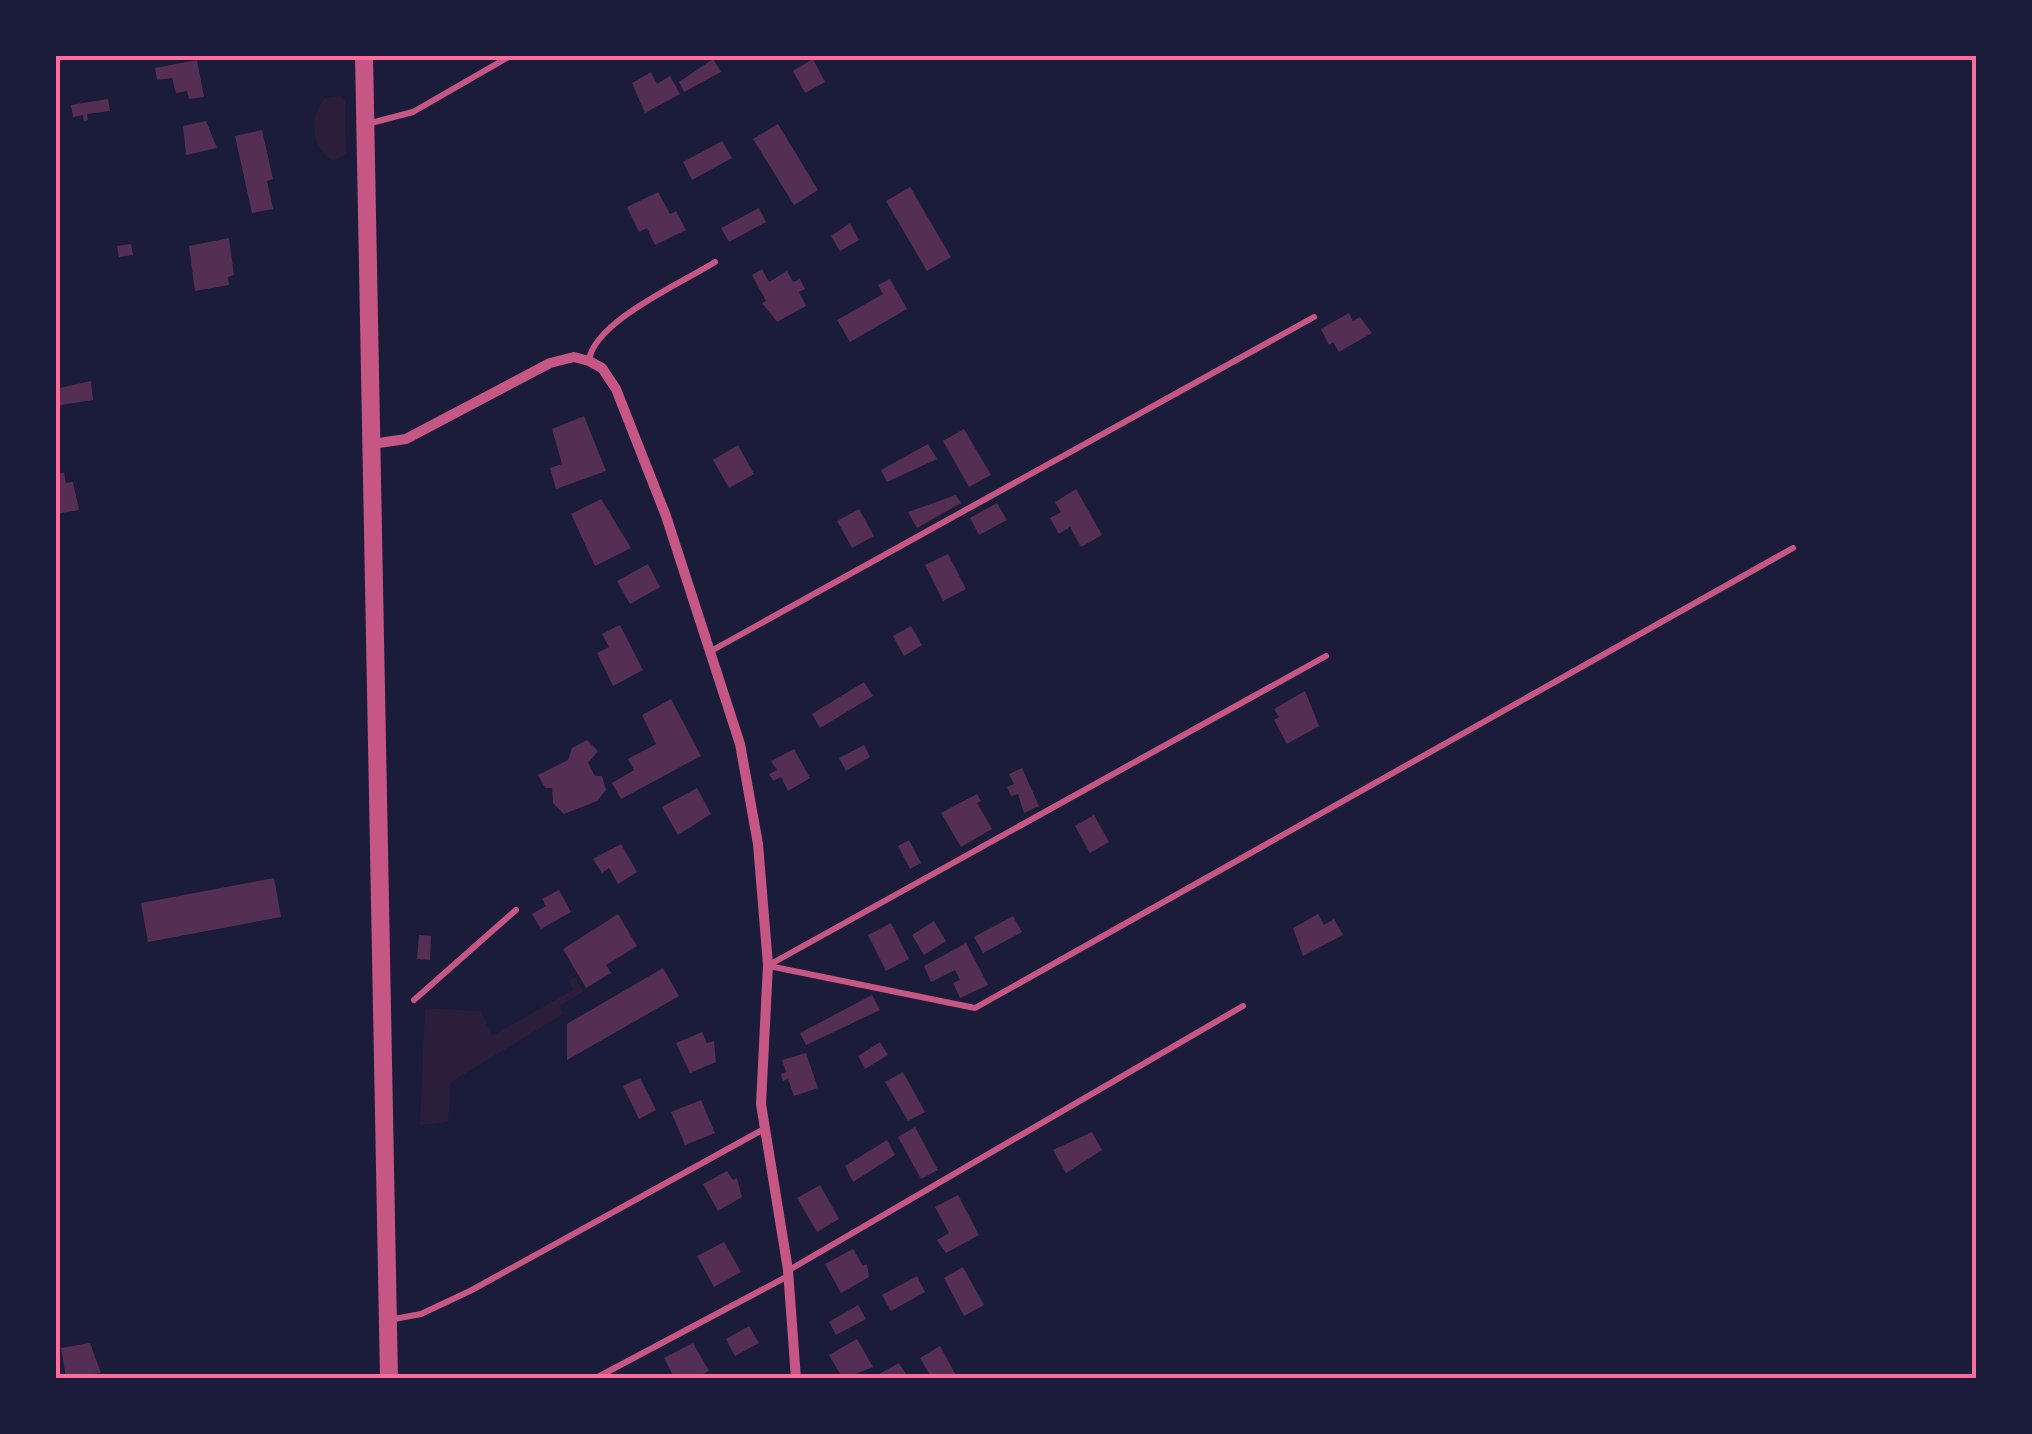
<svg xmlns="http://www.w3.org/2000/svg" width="2032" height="1434" font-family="Arial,sans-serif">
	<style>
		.green { fill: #2a1e3b }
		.building { fill: #542f53 }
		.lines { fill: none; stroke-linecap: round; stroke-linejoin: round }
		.service { stroke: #c65784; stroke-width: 6 }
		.minor { stroke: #c65784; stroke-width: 10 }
		.tertiary { stroke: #c65784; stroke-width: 18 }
		.neatline { fill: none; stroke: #ff6b9d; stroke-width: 4 }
	</style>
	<rect width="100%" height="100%" fill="#1b1b3a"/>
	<g class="green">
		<path d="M340 96 345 101 346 154 333 161C311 148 308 117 325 98Z"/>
		<path d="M575 977 583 992 560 1006 563 1014 451 1082 448 1122 420 1125 425 1008 481 1011 492 1036 573 990 569 980Z"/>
	</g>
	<g class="building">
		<path d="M713 59 721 72 684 92 679 82Z"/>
		<path d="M813 59 825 82 805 93 793 71Z"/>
		<path d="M197 60 204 97 189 99 187 91 176 93 172 78 157 80 155 68Z"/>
		<path d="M651 72 657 84 670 76 680 94 645 113 632 83Z"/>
		<path d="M108 99 110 111 87 114 88 120 84 121 83 115 73 117 71 105Z"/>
		<path d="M206 121 217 148 186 155 183 126Z"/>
		<path d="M778 124 818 190 794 205 753 139Z"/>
		<path d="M262 130 273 179 267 181 273 209 252 213 235 136Z"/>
		<path d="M722 141 732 158 692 180 683 162Z"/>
		<path d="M910 187 951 257 927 271 886 201Z"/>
		<path d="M658 192 670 214 676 211 686 230 655 245 647 228 639 232 627 207Z"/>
		<path d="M759 208 766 222 729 242 721 228Z"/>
		<path d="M850 223 859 240 840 251 831 236Z"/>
		<path d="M229 238 234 275 228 277 229 285 195 291 189 246Z"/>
		<path d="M131 244 133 255 119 257 117 246Z"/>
		<path d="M762 269 769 282 787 271 793 282 800 279 805 289 799 292 806 306 777 322 762 303 766 301 752 275Z"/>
		<path d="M890 279 907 309 850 342 837 320 883 294 878 285Z"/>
		<path d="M1349 313 1353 321 1360 317 1372 333 1339 352 1333 342 1329 345 1321 329Z"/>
		<path d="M91 381 93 400 55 406V389Z"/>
		<path d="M584 416 606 471 556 489 550 468 562 464 552 429Z"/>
		<path d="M964 429 991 475 969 487 943 441Z"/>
		<path d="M928 444 937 459 887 482 881 470Z"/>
		<path d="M738 445 754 474 729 488 713 460Z"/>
		<path d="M64 473 66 483 73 482 79 510 55 514V474Z"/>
		<path d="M1076 489 1102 535 1081 547 1070 527 1059 534 1050 518 1061 512 1055 502Z"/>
		<path d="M956 495 961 503 917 528 908 512Z"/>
		<path d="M601 499 631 548 595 566 571 514Z"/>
		<path d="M997 503 1007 520 979 535 970 518Z"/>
		<path d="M859 509 874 536 852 548 837 521Z"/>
		<path d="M948 554 966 589 943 601 925 565Z"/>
		<path d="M648 564 660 587 630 604 617 581Z"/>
		<path d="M620 625 643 670 613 686 597 653 609 647 602 634Z"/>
		<path d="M911 626 922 645 904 656 893 636Z"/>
		<path d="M864 682 873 696 820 728 812 714Z"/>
		<path d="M1305 691 1319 726 1287 744 1274 720 1279 717 1274 709Z"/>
		<path d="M671 699 701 756 621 799 612 783 634 770 628 759 656 744 642 715Z"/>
		<path d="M587 740 598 751 588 763 595 776H602L606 790 597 801 564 814 553 803 552 788H545L538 775 568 760 572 748Z"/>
		<path d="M864 745 870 757 846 771 839 758Z"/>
		<path d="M794 749 810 778 788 791 781 777 773 781 769 774 777 770 771 761Z"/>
		<path d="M1022 768 1039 806 1024 813 1018 794 1011 796 1007 787 1014 784 1009 774Z"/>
		<path d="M697 788 711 814 678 835 662 807Z"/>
		<path d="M977 794 981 801 977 803 992 829 961 847 941 813Z"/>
		<path d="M1094 815 1109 842 1090 853 1075 826Z"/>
		<path d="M909 840 921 863 910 869 898 846Z"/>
		<path d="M621 844 637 872 618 884 609 868 602 873 593 859Z"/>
		<path d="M274 878 281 917 148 942 141 903Z"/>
		<path d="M559 890 571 912 541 929 532 914 546 906 542 899Z"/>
		<path d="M618 914 637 946 606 965 611 973 586 988 563 949Z"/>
		<path d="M1318 914 1324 925 1334 919 1343 935 1303 956 1293 928Z"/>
		<path d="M1013 916 1022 932 983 953 974 937Z"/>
		<path d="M934 921 946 941 924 955 912 935Z"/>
		<path d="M891 923 909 959 886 971 868 935Z"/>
		<path d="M419 935 431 936 430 960 417 959Z"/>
		<path d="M966 943 988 985 960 998 953 983 960 980 955 970 931 982 924 966Z"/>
		<path d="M663 968 679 996 567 1060V1024Z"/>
		<path d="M872 995 880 1010 806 1045 800 1033Z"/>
		<path d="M702 1032 707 1043 714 1041 716 1062 690 1073 676 1043Z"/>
		<path d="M880 1042 888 1055 865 1069 858 1056Z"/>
		<path d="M806 1053 818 1088 794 1096 788 1079 783 1081 781 1074 786 1072 782 1060Z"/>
		<path d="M903 1072 925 1112 908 1121 885 1082Z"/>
		<path d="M640 1078 656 1110 639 1119 623 1086Z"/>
		<path d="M701 1100 715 1133 685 1145 671 1112Z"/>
		<path d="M915 1127 938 1170 921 1179 898 1137Z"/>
		<path d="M1092 1132 1102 1150 1066 1173 1053 1150Z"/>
		<path d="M887 1140 895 1155 853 1182 845 1166Z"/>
		<path d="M727 1171 733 1180 737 1178 742 1197 718 1211 703 1184Z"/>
		<path d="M820 1185 839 1219 817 1232 797 1198Z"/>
		<path d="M958 1195 979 1235 946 1253 937 1240 949 1233 935 1207Z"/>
		<path d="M724 1242 741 1272 714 1287 697 1256Z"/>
		<path d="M853 1249 863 1266 867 1264 869 1277 841 1293 825 1264Z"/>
		<path d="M963 1267 984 1305 964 1316 944 1278Z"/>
		<path d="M917 1276 925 1292 891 1311 882 1295Z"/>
		<path d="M858 1305 866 1319 836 1335 829 1322Z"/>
		<path d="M749 1326 759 1343 735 1356 726 1339Z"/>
		<path d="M857 1339 873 1367 843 1379 829 1355Z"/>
		<path d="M90 1343 101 1373 66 1378 61 1348Z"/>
		<path d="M693 1343 709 1371 694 1379H675L664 1358Z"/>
		<path d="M940 1346 958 1379H932L920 1358Z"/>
		<path d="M899 1363 909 1379H870Z"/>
	</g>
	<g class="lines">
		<g class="service">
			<path d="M367 124 413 112 512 55"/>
			<path d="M589 361C593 322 682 283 715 262"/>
			<path d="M711 651 1314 317"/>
			<path d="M769 965 1326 656"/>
			<path d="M769 966 975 1008 1793 548"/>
			<path d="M414 1000 516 910"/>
			<path d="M789 1270 1243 1006"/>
			<path d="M389 1320 421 1314 470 1291 764 1129"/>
			<path d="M594 1379 788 1276"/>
		</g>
		<path class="minor" d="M372 444 406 439 550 363 574 357 589 361 602 368 616 389 666 516 740 744 758 844 768 965 761 1104 788 1270 796 1379"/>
		<path class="tertiary" d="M364 55 389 1379"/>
	</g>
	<rect width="2032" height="1434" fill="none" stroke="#1b1b3a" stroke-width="115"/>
	<rect x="58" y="58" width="1916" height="1318" class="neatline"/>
</svg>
